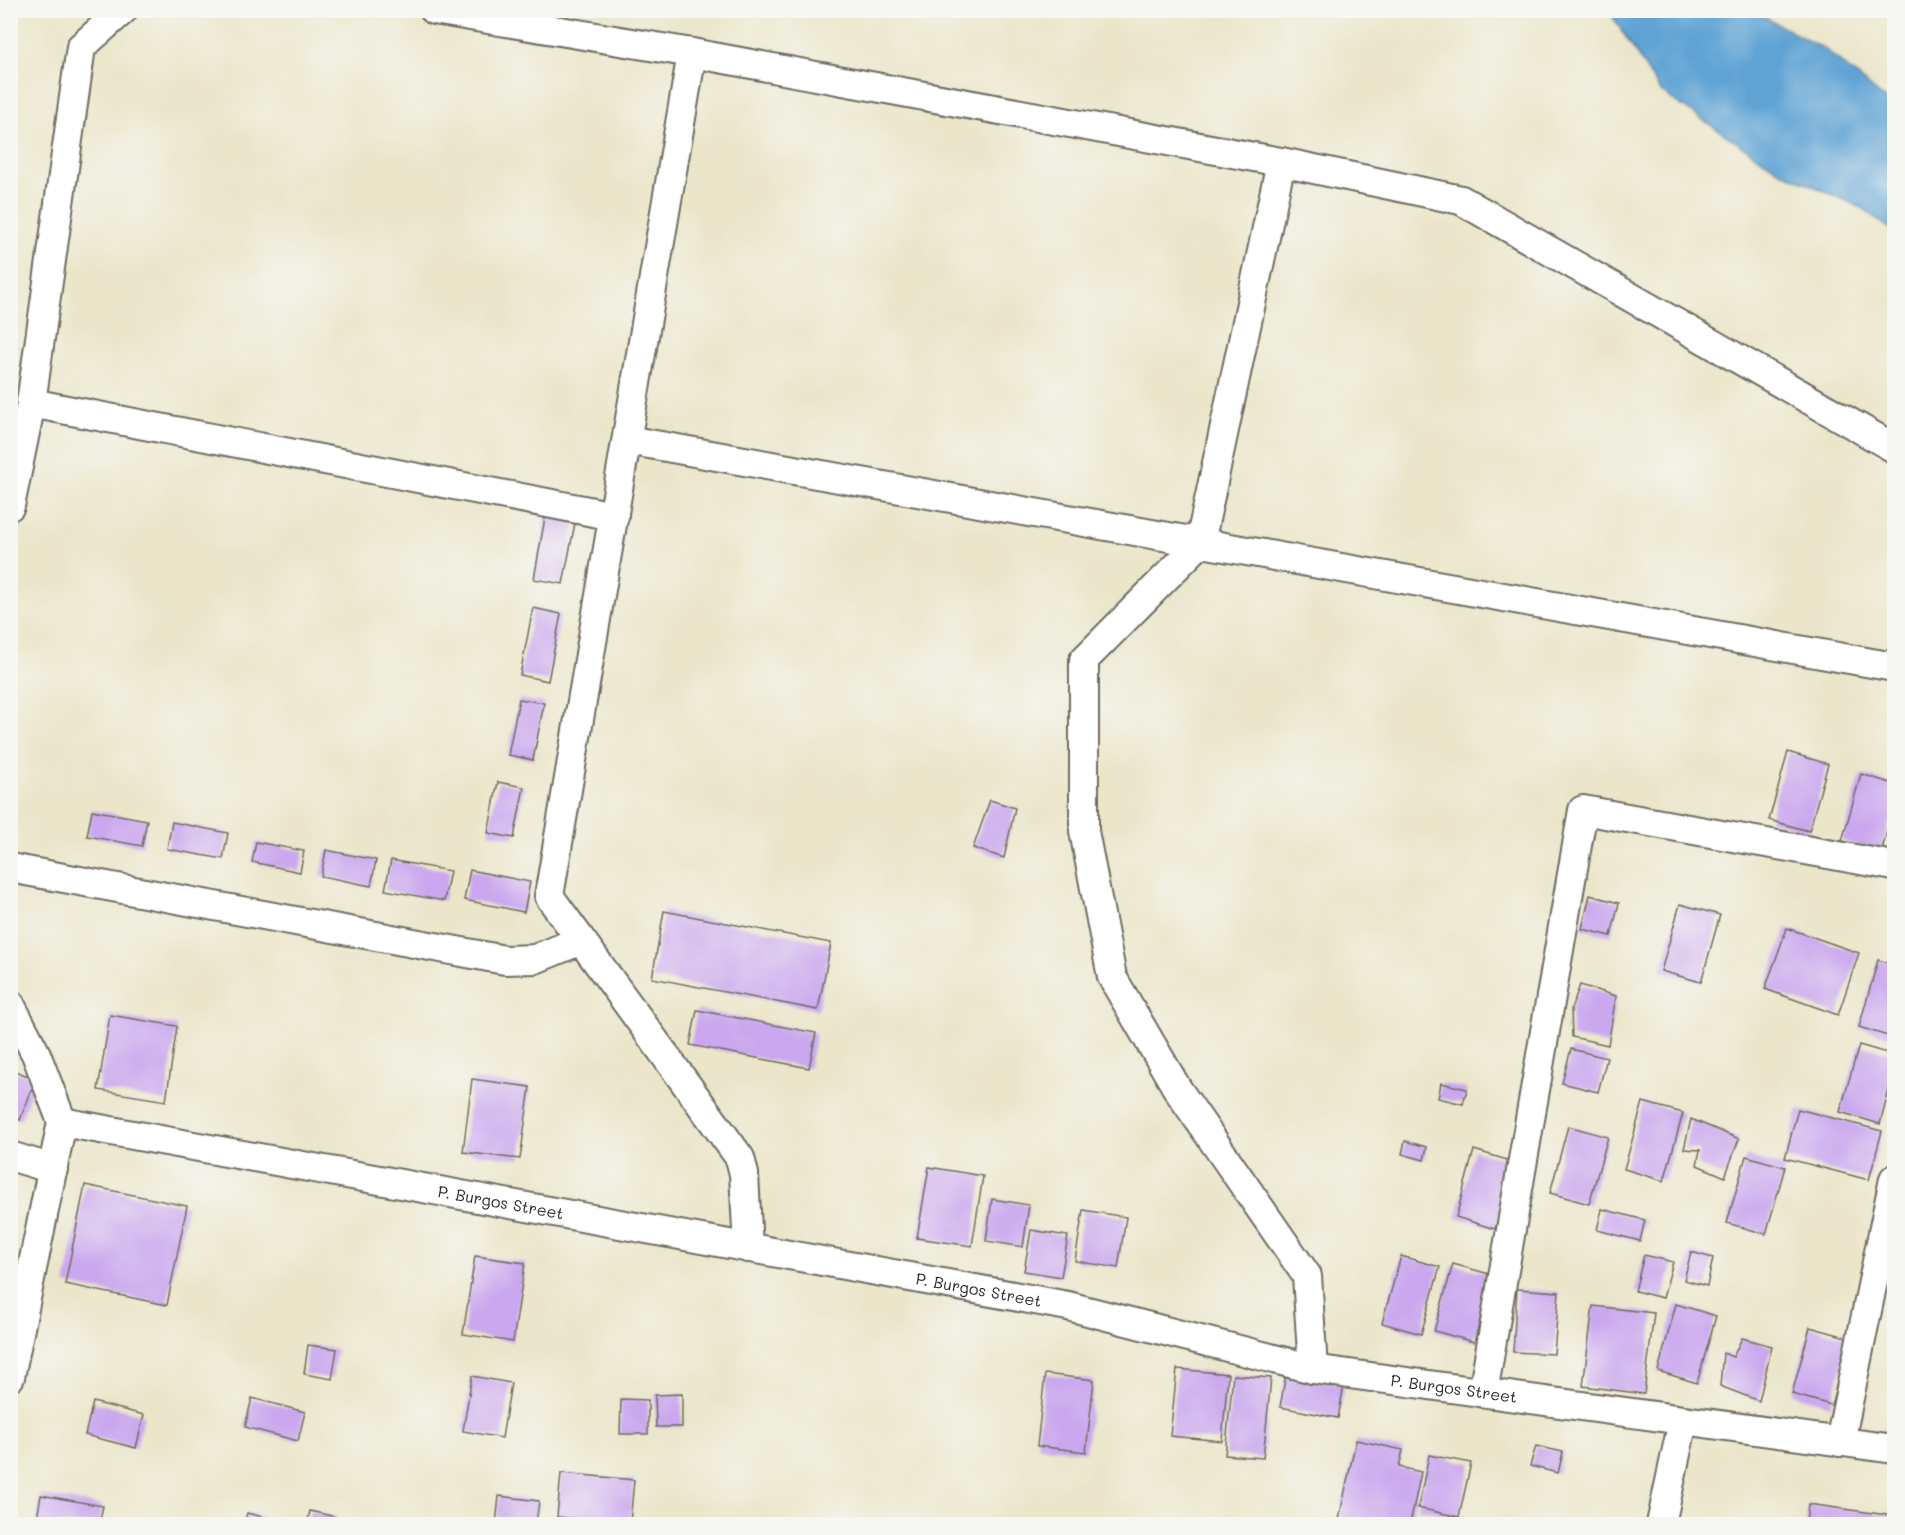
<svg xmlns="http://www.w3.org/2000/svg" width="1905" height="1535" font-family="Mali,sans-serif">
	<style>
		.water { fill: #5fa3d4; stroke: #456780; stroke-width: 1.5 }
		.building { fill: #caa7ee }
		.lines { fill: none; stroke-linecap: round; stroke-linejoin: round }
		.street-casing { stroke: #6e6c63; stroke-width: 32 }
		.street { stroke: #fff; stroke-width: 28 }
		.labels { text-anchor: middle; stroke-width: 6; stroke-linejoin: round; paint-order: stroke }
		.street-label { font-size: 16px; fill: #2b2b2b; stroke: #f6f6f2 }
	</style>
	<rect width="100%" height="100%" fill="#f6f6f2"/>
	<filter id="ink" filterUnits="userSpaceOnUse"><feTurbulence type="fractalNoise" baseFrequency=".0167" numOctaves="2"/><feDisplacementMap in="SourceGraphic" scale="12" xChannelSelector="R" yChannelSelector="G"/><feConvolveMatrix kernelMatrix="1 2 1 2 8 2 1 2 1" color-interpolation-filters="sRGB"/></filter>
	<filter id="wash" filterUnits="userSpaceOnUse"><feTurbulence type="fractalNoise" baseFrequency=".008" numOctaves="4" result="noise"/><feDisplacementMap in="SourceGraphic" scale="24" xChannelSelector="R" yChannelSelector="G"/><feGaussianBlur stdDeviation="1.35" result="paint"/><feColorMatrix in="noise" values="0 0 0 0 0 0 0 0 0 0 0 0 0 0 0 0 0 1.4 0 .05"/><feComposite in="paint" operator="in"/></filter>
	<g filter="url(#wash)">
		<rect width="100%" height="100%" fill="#ebe6ca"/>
		<path class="water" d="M1609 11H1753L1826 50 1894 107V232L1864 209 1780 171 1661 92Z"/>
		<g id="blocks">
			<g class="building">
				<path d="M546 512 576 518 563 584 534 579Z"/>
				<path d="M533 608 561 614 548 681 520 675Z"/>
				<path d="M519 699 544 703 533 760 508 755Z"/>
				<path d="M1788 752 1828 764 1809 831 1769 820Z"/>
				<path d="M1861 774 1894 784V807L1881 853 1842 841Z"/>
				<path d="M498 782 524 787 514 838 488 833Z"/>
				<path d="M990 800 1015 808 1004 858 973 848Z"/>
				<path d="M92 810 147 820 142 846 87 836Z"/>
				<path d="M172 822 228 833 223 859 167 849Z"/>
				<path d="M256 842 304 851 300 872 252 862Z"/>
				<path d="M326 850 376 860 371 886 321 876Z"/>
				<path d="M391 860 450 871 444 901 385 890Z"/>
				<path d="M470 870 530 882 524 912 464 900Z"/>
				<path d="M1590 895 1619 903 1611 936 1582 929Z"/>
				<path d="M1680 904 1720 915 1701 982 1661 971Z"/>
				<path d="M664 911 831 943 818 1010 652 978Z"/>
				<path d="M1787 928 1859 953 1838 1015 1765 989Z"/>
				<path d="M1878 960 1894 965V1038L1859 1027Z"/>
				<path d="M1580 985 1616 996 1608 1045 1572 1037 1571 1009Z"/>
				<path d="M697 1010 816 1033 809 1068 690 1045Z"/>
				<path d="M110 1015 177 1026 166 1101 98 1090Z"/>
				<path d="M1859 1045 1894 1055V1072L1880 1124 1840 1112Z"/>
				<path d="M1571 1049 1607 1058 1598 1092 1562 1083Z"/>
				<path d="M10 1069 36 1079 20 1120 10 1117Z"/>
				<path d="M472 1079 530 1087 520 1159 463 1152Z"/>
				<path d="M1441 1083 1467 1089 1463 1104 1438 1098Z"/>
				<path d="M1643 1102 1683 1113 1664 1181 1624 1169Z"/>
				<path d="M1798 1109 1882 1131 1869 1180 1785 1158Z"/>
				<path d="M1691 1119 1739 1139 1725 1177 1697 1165 1700 1150 1684 1149Z"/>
				<path d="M1568 1126 1608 1137 1589 1204 1550 1193Z"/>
				<path d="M1405 1141 1427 1147 1424 1160 1402 1154Z"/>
				<path d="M1474 1150 1514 1162 1495 1229 1456 1217Z"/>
				<path d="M1746 1156 1785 1167 1766 1234 1727 1223Z"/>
				<path d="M929 1167 983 1176 972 1246 917 1238Z"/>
				<path d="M85 1185 187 1206 167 1305 65 1284Z"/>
				<path d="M992 1199 1029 1205 1023 1247 986 1241Z"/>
				<path d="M1602 1209 1645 1220 1640 1241 1597 1230Z"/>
				<path d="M1083 1210 1126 1217 1118 1268 1075 1261Z"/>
				<path d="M1031 1230 1068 1236 1061 1277 1024 1271Z"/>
				<path d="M1691 1252 1713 1258 1707 1286 1684 1280Z"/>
				<path d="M1644 1255 1673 1262 1663 1298 1635 1291Z"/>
				<path d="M475 1256 525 1263 513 1342 463 1334Z"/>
				<path d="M1401 1256 1440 1267 1421 1334 1382 1323Z"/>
				<path d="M1453 1264 1493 1275 1474 1342 1434 1331Z"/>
				<path d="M1517 1289 1559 1292 1554 1354 1513 1352Z"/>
				<path d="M1676 1304 1716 1316 1697 1383 1658 1371Z"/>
				<path d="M1593 1306 1654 1313 1644 1394 1583 1386Z"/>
				<path d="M1810 1327 1850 1338 1831 1405 1792 1394Z"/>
				<path d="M1742 1338 1772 1346 1759 1401 1720 1386 1723 1353 1733 1357Z"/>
				<path d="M308 1345 337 1349 332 1379 304 1374Z"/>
				<path d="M1177 1369 1228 1374 1222 1441 1170 1436Z"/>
				<path d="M1045 1374 1094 1380 1086 1452 1037 1446Z"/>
				<path d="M1286 1374 1344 1385 1338 1418 1280 1407Z"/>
				<path d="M1233 1375 1271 1378 1263 1458 1225 1455Z"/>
				<path d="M472 1376 511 1383 502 1438 463 1431Z"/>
				<path d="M682 1394V1427H656L655 1395Z"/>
				<path d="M252 1398 305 1412 298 1441 245 1427Z"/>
				<path d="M621 1399 648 1400V1434H620Z"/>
				<path d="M93 1402 144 1415 136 1448 85 1435Z"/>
				<path d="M1356 1440 1403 1450 1399 1467 1421 1472 1410 1524H1338Z"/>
				<path d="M1536 1446 1563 1452 1558 1473 1530 1466Z"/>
				<path d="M1429 1455 1471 1463 1459 1517 1418 1508Z"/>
				<path d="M561 1473 634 1480 630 1523 557 1517Z"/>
				<path d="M41 1495 103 1506 99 1524H36Z"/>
				<path d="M499 1496 539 1501 536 1524H496Z"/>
				<path d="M1808 1504 1894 1516V1524H1806Z"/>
				<path d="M310 1511 336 1517 334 1524H307Z"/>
				<path d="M247 1513 290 1524H244Z"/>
			</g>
		</g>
	</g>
	<g filter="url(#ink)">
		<use href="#blocks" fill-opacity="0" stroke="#6e6c63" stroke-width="1.5"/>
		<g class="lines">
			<defs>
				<g id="street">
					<path d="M434 10 692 53 1281 162 1461 200 1894 448"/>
					<path d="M692 53 549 896 740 1158 744 1174 748 1248"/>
					<path d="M1281 162 1200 543 1084 660V831L1112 977 1178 1090 1307 1276 1313 1369"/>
					<path d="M31 403 614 516"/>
					<path d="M627 440 1894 667"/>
					<path d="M10 506 31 403 81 47 123 10"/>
					<path d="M10 868 505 960 535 959 579 941"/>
					<path d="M10 1004 36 1054 62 1122 10 1377"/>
					<path id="s1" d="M62 1122 1068 1306 1313 1369 1894 1449"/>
					<path d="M10 1156 53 1169"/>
					<path d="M1483 1393 1583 810 1894 866"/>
					<path d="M1840 1442 1894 1179"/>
					<path d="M1661 1524 1683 1421"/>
				</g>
			</defs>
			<use href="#street" class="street-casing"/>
			<use href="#street" class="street"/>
		</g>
	</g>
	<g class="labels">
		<g class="street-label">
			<text dy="6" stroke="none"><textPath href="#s1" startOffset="446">P. Burgos Street</textPath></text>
			<text dy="6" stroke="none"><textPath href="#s1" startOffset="932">P. Burgos Street</textPath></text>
			<text dy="6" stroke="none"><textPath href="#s1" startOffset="1418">P. Burgos Street</textPath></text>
		</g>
	</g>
	<rect width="1905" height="1535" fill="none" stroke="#f6f6f2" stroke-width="36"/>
</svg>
